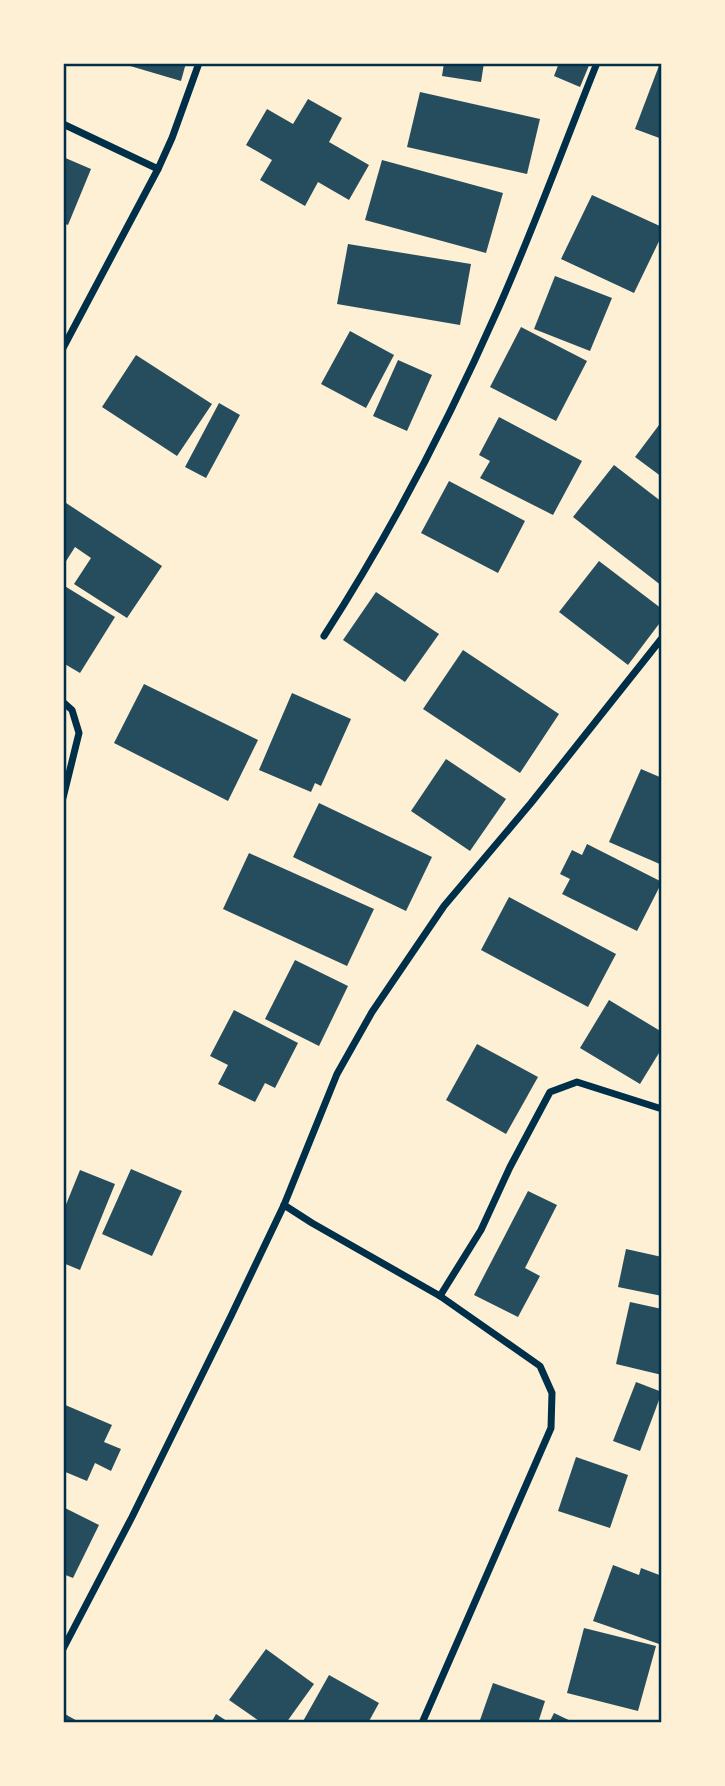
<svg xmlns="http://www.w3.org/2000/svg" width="725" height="1786" font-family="'Zilla Slab',serif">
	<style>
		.building { fill: #264d5e }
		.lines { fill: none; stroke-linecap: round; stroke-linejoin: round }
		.minor { stroke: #003049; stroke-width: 7 }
		.neatline { fill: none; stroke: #003049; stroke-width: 2.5 }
	</style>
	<rect width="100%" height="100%" fill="#fdf0d5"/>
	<g class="building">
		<path d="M120 63H186L181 81Z"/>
		<path d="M444 63H484L481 82 442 76Z"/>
		<path d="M559 63H590L580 87 554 76Z"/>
		<path d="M660 63H662V139L635 129Z"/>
		<path d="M420 92 540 119 527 174 407 147Z"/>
		<path d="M308 99 342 118 329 142 369 165 349 200 318 182 305 206 260 180 272 160 246 145 267 109 293 124Z"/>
		<path d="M63 157 91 169 68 225 63 223Z"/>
		<path d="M382 160 503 193 486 253 365 220Z"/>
		<path d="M592 195 662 227V235L634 293 561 259Z"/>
		<path d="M348 244 471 264 460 325 337 304Z"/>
		<path d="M555 276 612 298 590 351 534 329Z"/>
		<path d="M521 327 587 361 556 421 490 387Z"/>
		<path d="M350 331 394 355 366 408 321 384Z"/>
		<path d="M136 355 212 404 177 456 102 407Z"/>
		<path d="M398 360 432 375 407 431 373 416Z"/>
		<path d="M219 403 240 415 206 478 185 467Z"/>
		<path d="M499 417 582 461 553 515 480 478 490 461 479 455Z"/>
		<path d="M662 421V477L635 457Z"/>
		<path d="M614 465 662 502V586L573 517Z"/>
		<path d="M449 481 525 521 498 573 421 533Z"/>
		<path d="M63 501 162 566 127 618 74 584 91 558 75 547 63 566Z"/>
		<path d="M599 561 662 609V620L628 665 559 612Z"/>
		<path d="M63 585 115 617 80 673 63 663Z"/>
		<path d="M376 592 439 634 405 682 343 640Z"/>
		<path d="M463 650 559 714 520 773 423 709Z"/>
		<path d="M144 684 258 740 228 801 114 743Z"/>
		<path d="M292 693 351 719 321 786 315 783 311 792 259 770Z"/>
		<path d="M446 759 506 799 470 851 411 811Z"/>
		<path d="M641 769 662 778V865L609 842Z"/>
		<path d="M319 803 432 857 406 911 293 857Z"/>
		<path d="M587 844 662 882 637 931 562 894 570 879 560 874 572 850 582 855Z"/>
		<path d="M249 853 374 909 347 966 223 909Z"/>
		<path d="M509 897 616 954 588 1007 481 950Z"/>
		<path d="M295 960 348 986 319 1046 265 1019Z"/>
		<path d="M609 1000 662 1032V1048L640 1084 580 1048Z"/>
		<path d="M234 1010 298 1043 275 1088 265 1083 255 1102 218 1084 228 1065 210 1056Z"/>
		<path d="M477 1044 538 1077 506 1134 446 1100Z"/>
		<path d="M131 1169 182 1191 152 1256 102 1234Z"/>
		<path d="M80 1170 115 1184 80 1270 63 1263V1212Z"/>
		<path d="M528 1191 557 1205 525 1268 540 1276 518 1317 474 1295Z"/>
		<path d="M626 1249 662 1257V1296L618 1287Z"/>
		<path d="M630 1302 662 1309V1375L616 1364Z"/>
		<path d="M636 1382 662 1392 640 1451 613 1441Z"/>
		<path d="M63 1404 112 1425 104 1442 121 1449 111 1471 95 1463 87 1481 63 1471Z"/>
		<path d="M576 1457 628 1475 610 1528 558 1511Z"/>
		<path d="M63 1507 99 1525 73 1578 63 1574Z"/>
		<path d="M613 1565 639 1575 641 1568 662 1576V1645L593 1621Z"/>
		<path d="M584 1628 656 1646 638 1711 567 1693Z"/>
		<path d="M266 1649 314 1684 286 1723H262L229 1700Z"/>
		<path d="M329 1675 379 1703 368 1723H302Z"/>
		<path d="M493 1683 545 1701 538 1723H479Z"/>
		<path d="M63 1713 81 1723H63Z"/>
		<path d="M554 1713 575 1723H549Z"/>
		<path d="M216 1714 230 1723H211Z"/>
	</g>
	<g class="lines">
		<g class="minor">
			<path d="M63 124 158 169"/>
			<path d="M63 348 158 169 172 138 199 63"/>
			<path d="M324 636C391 532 448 422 498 309 534 228 564 145 597 63"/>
			<path d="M63 702 72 710 79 733 63 798"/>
			<path d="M284 1205 312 1223 440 1296 540 1366 552 1393 551 1428 422 1723"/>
			<path d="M440 1296 481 1230 510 1167 550 1092 577 1082 662 1109"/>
			<path d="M63 1649 132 1517 231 1316 284 1205 337 1074 372 1012 444 906 531 803 662 638"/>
		</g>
	</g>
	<rect width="725" height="1786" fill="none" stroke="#fdf0d5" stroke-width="130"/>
	<rect x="65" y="65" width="595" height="1656" class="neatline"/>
</svg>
